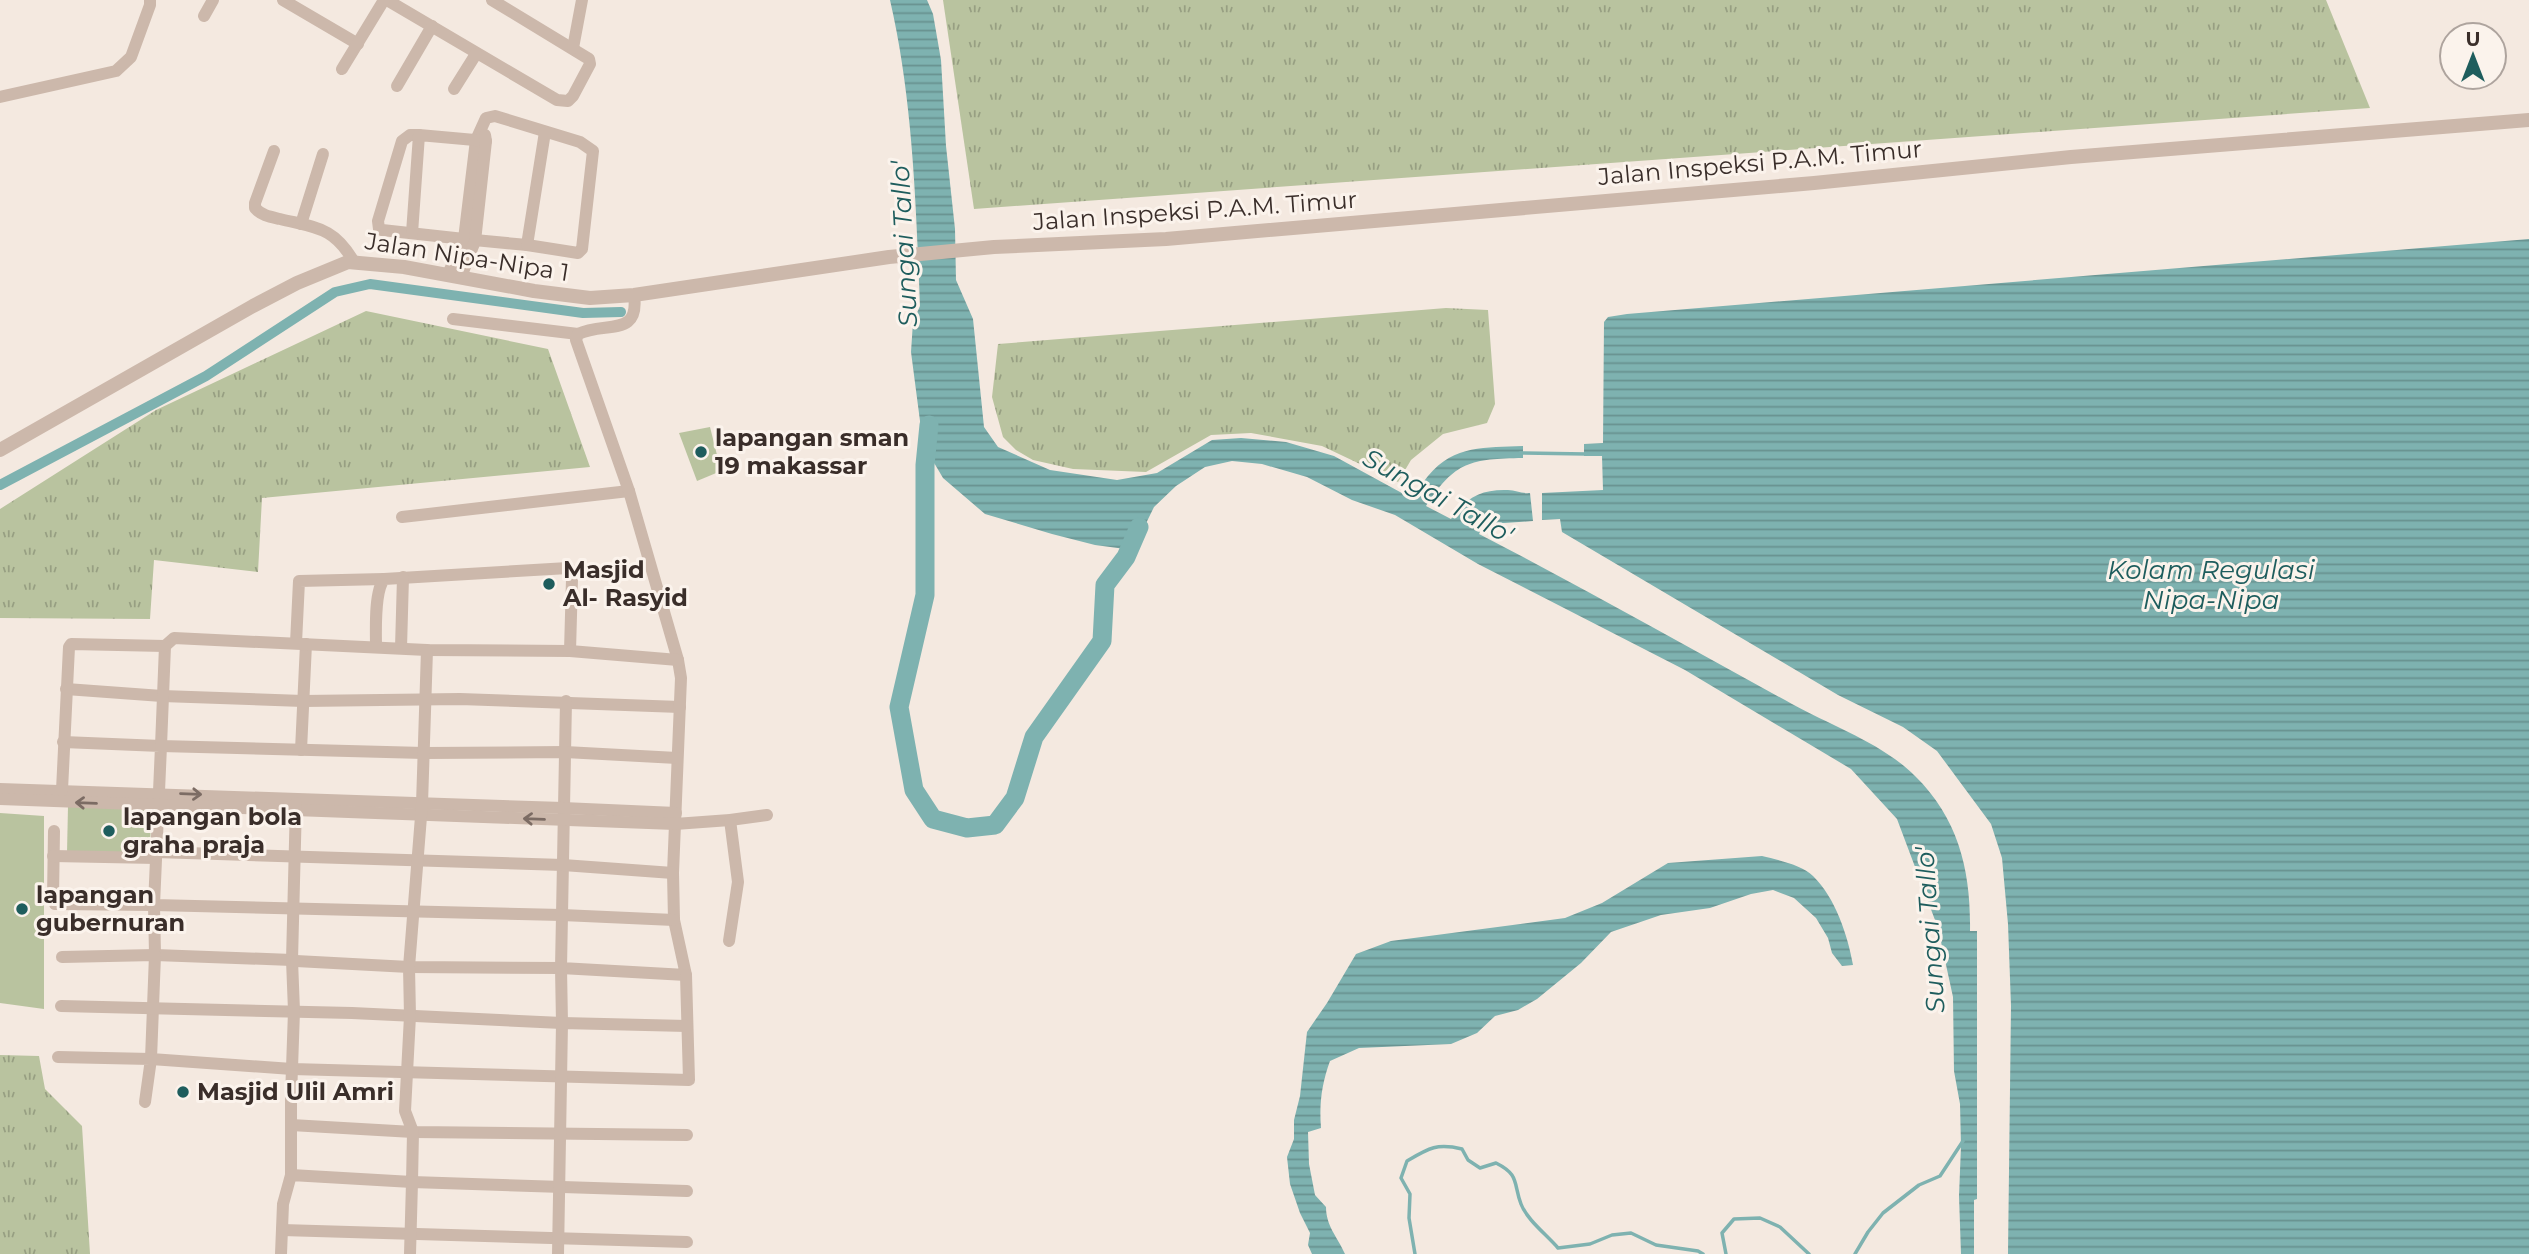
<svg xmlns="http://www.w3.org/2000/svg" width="2529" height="1254" font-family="Montserrat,sans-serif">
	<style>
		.grass { fill: url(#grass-tufts) }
		.pitch { fill: #b9c39f }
		.water { fill: url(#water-rules) }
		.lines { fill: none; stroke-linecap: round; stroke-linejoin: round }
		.stream { stroke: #7eb2b0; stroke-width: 3.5 }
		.canal { stroke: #7eb2b0; stroke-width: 10 }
		.river { stroke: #7eb2b0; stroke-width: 19 }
		.minor { stroke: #ccb8ab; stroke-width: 12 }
		.tertiary { stroke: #ccb8ab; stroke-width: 14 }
		.oneway { stroke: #7c6c64 }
		.poi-dot { fill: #1e5d5d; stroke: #fbf3ec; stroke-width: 2.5 }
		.labels { text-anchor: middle; stroke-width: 6; stroke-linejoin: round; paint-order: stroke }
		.street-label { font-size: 24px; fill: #3a2e2a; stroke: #fbf3ec }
		.poi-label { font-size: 24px; font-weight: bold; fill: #3a2e2a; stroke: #fbf3ec; text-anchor: start }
		.water-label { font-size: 26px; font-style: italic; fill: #1e5d5d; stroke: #fbf3ec }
	</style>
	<defs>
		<pattern id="grass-tufts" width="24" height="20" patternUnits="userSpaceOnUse" patternTransform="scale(1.75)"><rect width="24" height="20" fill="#b9c39f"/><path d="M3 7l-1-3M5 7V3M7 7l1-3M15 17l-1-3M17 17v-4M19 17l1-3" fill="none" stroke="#979f82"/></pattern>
		<pattern id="water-rules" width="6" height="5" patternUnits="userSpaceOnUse" patternTransform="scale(1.75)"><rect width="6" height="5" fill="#7eb2b0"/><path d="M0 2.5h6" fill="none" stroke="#68918f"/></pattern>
	</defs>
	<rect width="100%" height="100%" fill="#f4e9e0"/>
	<g class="grass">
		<path d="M943 0H2326L2370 108 974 209Z"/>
		<path d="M1446 308 1488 310 1495 404 1487 423 1443 434 1411 460 1398 482 1322 446 1251 433 1211 435 1146 472 1073 469 1033 460 1016 450 1003 437 992 397 998 344Z"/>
		<path d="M366 311 548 349 590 467 262 498 258 572 154 560 150 619 0 618V509L156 410Z"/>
		<path d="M0 1055 39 1056 45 1089 82 1126 90 1254H0Z"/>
	</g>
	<g class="pitch">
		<path d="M710 427 721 471 697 481 679 433Z"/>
		<path d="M68 806 151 808 150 855 67 853Z"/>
		<path d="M0 813 44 816V1009L0 1003Z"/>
	</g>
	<g class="water">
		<path d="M890 0H927L933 14 941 60 946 146 955 229 956 280 973 319 984 427 998 447 1050 470 1117 480 1157 473 1212 440 1241 438 1286 442 1334 456 1411 498C1418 491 1422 483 1428 476 1455 444 1485 448 1523 446V458C1471 459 1455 461 1426 506L1451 519C1466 497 1482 489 1508 490 1516 490 1522 494 1530 493L1533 521 1490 524 1483 526 1479 534C1584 588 1688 647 1792 704 1832 726 1882 743 1915 776 1959 819 1971 872 1970 931H1977V1199L1974 1200V1254H1961L1959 1196 1961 1146 1960 1104 1954 1071 1953 997 1938 928 1897 819 1851 769 1685 670 1478 564 1395 515 1352 500 1307 477 1262 464 1232 461 1205 467 1176 486 1154 507 1133 550 1095 545 1052 534 985 514 943 478 923 444 911 352 913 322 920 306C916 204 913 100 890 0Z"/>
		<path d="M2529 239V1254H2008L2011 1006 2008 924 2002 858 1991 824 1937 751 1903 727 1838 695 1562 532 1560 519 1542 520V493L1603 490 1602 456H1584V444L1603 443 1604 322 1608 317 1627 314Z"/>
		<path d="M1762 856C1778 860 1802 865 1813 876 1835 897 1848 936 1853 965L1842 966 1832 953 1828 938 1816 918 1794 898 1773 890 1751 894 1710 908 1661 915 1611 932 1581 963 1537 999 1518 1010 1495 1016 1477 1033 1451 1044 1359 1048 1330 1061C1322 1083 1319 1103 1321 1128L1308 1132 1309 1164 1315 1195 1326 1207C1326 1226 1337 1236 1345 1254H1312L1308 1245 1310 1233 1300 1213 1290 1184 1287 1157 1294 1139V1120L1300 1096 1307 1032 1327 1003 1356 954 1391 941 1565 918 1602 903 1668 863Z"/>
	</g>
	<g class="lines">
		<g class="stream">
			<path d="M1520 453 1586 454"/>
			<path d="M1415 1254 1409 1218 1410 1194 1401 1178 1407 1161C1429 1148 1437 1143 1462 1149L1468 1160 1480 1168 1496 1163C1520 1175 1513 1183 1521 1204 1527 1220 1547 1235 1558 1248L1590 1244 1612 1235 1631 1233 1656 1245 1698 1251 1703 1254"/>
			<path d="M1726 1254 1722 1233 1734 1219 1760 1218 1780 1227 1809 1254"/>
			<path d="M1855 1254 1868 1232 1883 1213 1919 1185 1940 1176 1963 1141"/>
		</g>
		<path class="canal" d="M0 485 206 376 335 292 370 284 583 313 621 312"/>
		<path class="river" d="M929 425 925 465V595L899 707 914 790 933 819 967 828 995 825 1015 798 1034 737 1102 641 1105 585 1126 557 1139 527"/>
		<g class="minor">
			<path d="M283 0 358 44"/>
			<path d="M387 0 557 100 568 101 573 96 590 64 589 59 492 0"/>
			<path d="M204 16 213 0"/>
			<path d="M573 48 582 0"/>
			<path d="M342 69 384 0"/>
			<path d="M397 86 432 26"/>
			<path d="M454 89 476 54"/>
			<path d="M0 97 116 71 131 57 150 5V0"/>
			<path d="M419 135H410L402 141 378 221 379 229 382 230 464 239 527 245 578 253 582 249 593 151 580 142 495 116 486 118 476 140 464 239 448 274"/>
			<path d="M274 151 255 203V208C262 216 271 217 280 219 317 228 334 227 354 262"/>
			<path d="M301 224 323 154"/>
			<path d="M412 233 419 135 486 141"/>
			<path d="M527 245 545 132"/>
			<path d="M461 277 475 241 486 141 485 135"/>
			<path d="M453 319 578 334"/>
			<path d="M402 517 629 491"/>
			<path d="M296 643 299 581 384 579"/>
			<path d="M376 647C376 631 374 592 384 579L568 568 571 570 572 579 570 651"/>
			<path d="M401 648 403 577"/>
			<path d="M66 689 162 696 303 701 460 699 680 707"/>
			<path d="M566 701 561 968 686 975 674 920 673 873 681 678 678 660 629 491 576 340 578 334C605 321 640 338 634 295"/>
			<path d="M63 742 161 746 154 905 562 915 674 920"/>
			<path d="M301 750 306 644"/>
			<path d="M677 758 565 752 424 753 161 746 165 646 174 638 427 650 570 651 678 660"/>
			<path d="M0 789 563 808 676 813"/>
			<path d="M62 790 69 647 71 644 165 646"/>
			<path d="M0 799 675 824 730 820 767 815"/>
			<path d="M54 831 53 898 55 904 154 905 155 955 292 960"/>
			<path d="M156 852 563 865 673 873"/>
			<path d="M53 856 156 858"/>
			<path d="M729 941 738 882 730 820"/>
			<path d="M62 957 155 955 151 1059 292 1069 689 1080 686 975"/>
			<path d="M61 1006 352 1013 562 1023 561 968 409 967 422 804 427 650"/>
			<path d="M58 1057 151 1059 145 1102"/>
			<path d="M291 1125 413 1132 687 1135"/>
			<path d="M291 1175V1097L294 1011 292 960 296 803"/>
			<path d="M282 1230 687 1242"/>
			<path d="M281 1254 283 1204 291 1175 412 1182 413 1132 405 1111 410 1016 409 967 296 961"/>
			<path d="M410 1254 412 1182 687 1191"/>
			<path d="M558 1254 562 1023 687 1026"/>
		</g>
		<path class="tertiary" d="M0 450 253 306 297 283 348 262 404 267 534 291 590 298 634 295 889 257 994 247 1166 239 1814 183 2071 157 2529 120"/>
	</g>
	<defs><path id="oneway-shaft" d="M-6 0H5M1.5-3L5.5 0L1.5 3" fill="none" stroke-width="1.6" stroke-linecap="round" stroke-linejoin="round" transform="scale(1.75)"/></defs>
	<g class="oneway">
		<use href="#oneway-shaft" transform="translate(191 794) rotate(2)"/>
		<use href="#oneway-shaft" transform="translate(86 803) rotate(-178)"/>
		<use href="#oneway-shaft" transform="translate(534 819) rotate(-178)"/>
	</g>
	<g class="poi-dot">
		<circle cx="701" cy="452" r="7"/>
		<circle cx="549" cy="584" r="7"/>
		<circle cx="109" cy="831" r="7"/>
		<circle cx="22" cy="909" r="7"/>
		<circle cx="183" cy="1092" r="7"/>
	</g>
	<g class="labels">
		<g class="street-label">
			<text transform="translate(1760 163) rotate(-5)" y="8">Jalan Inspeksi P.A.M. Timur</text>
			<text transform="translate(1195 211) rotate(-4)" y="8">Jalan Inspeksi P.A.M. Timur</text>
			<text transform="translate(467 257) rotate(9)" y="8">Jalan Nipa-Nipa 1</text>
		</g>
		<g class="poi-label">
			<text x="715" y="446">lapangan sman<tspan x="715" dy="28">19 makassar</tspan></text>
			<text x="563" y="578">Masjid<tspan x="563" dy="28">Al- Rasyid</tspan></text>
			<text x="123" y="825">lapangan bola<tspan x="123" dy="28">graha praja</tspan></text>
			<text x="36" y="903">lapangan<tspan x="36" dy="28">gubernuran</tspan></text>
			<text x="197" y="1100">Masjid Ulil Amri</text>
		</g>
		<g class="water-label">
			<text transform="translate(904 244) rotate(-93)" y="9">Sungai Tallo'</text>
			<text transform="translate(1438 496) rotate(29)" y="9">Sungai Tallo'</text>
			<text x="2211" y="579">Kolam Regulasi<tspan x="2211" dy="30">Nipa-Nipa</tspan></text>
			<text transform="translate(1930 930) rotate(-94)" y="9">Sungai Tallo'</text>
		</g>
	</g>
	<g transform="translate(2473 56)"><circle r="33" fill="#fbf3ec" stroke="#aea49e" stroke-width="2"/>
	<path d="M0-5L12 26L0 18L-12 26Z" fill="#1e5d5d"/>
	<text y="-10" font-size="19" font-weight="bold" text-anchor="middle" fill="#3a2e2a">U</text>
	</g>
</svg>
